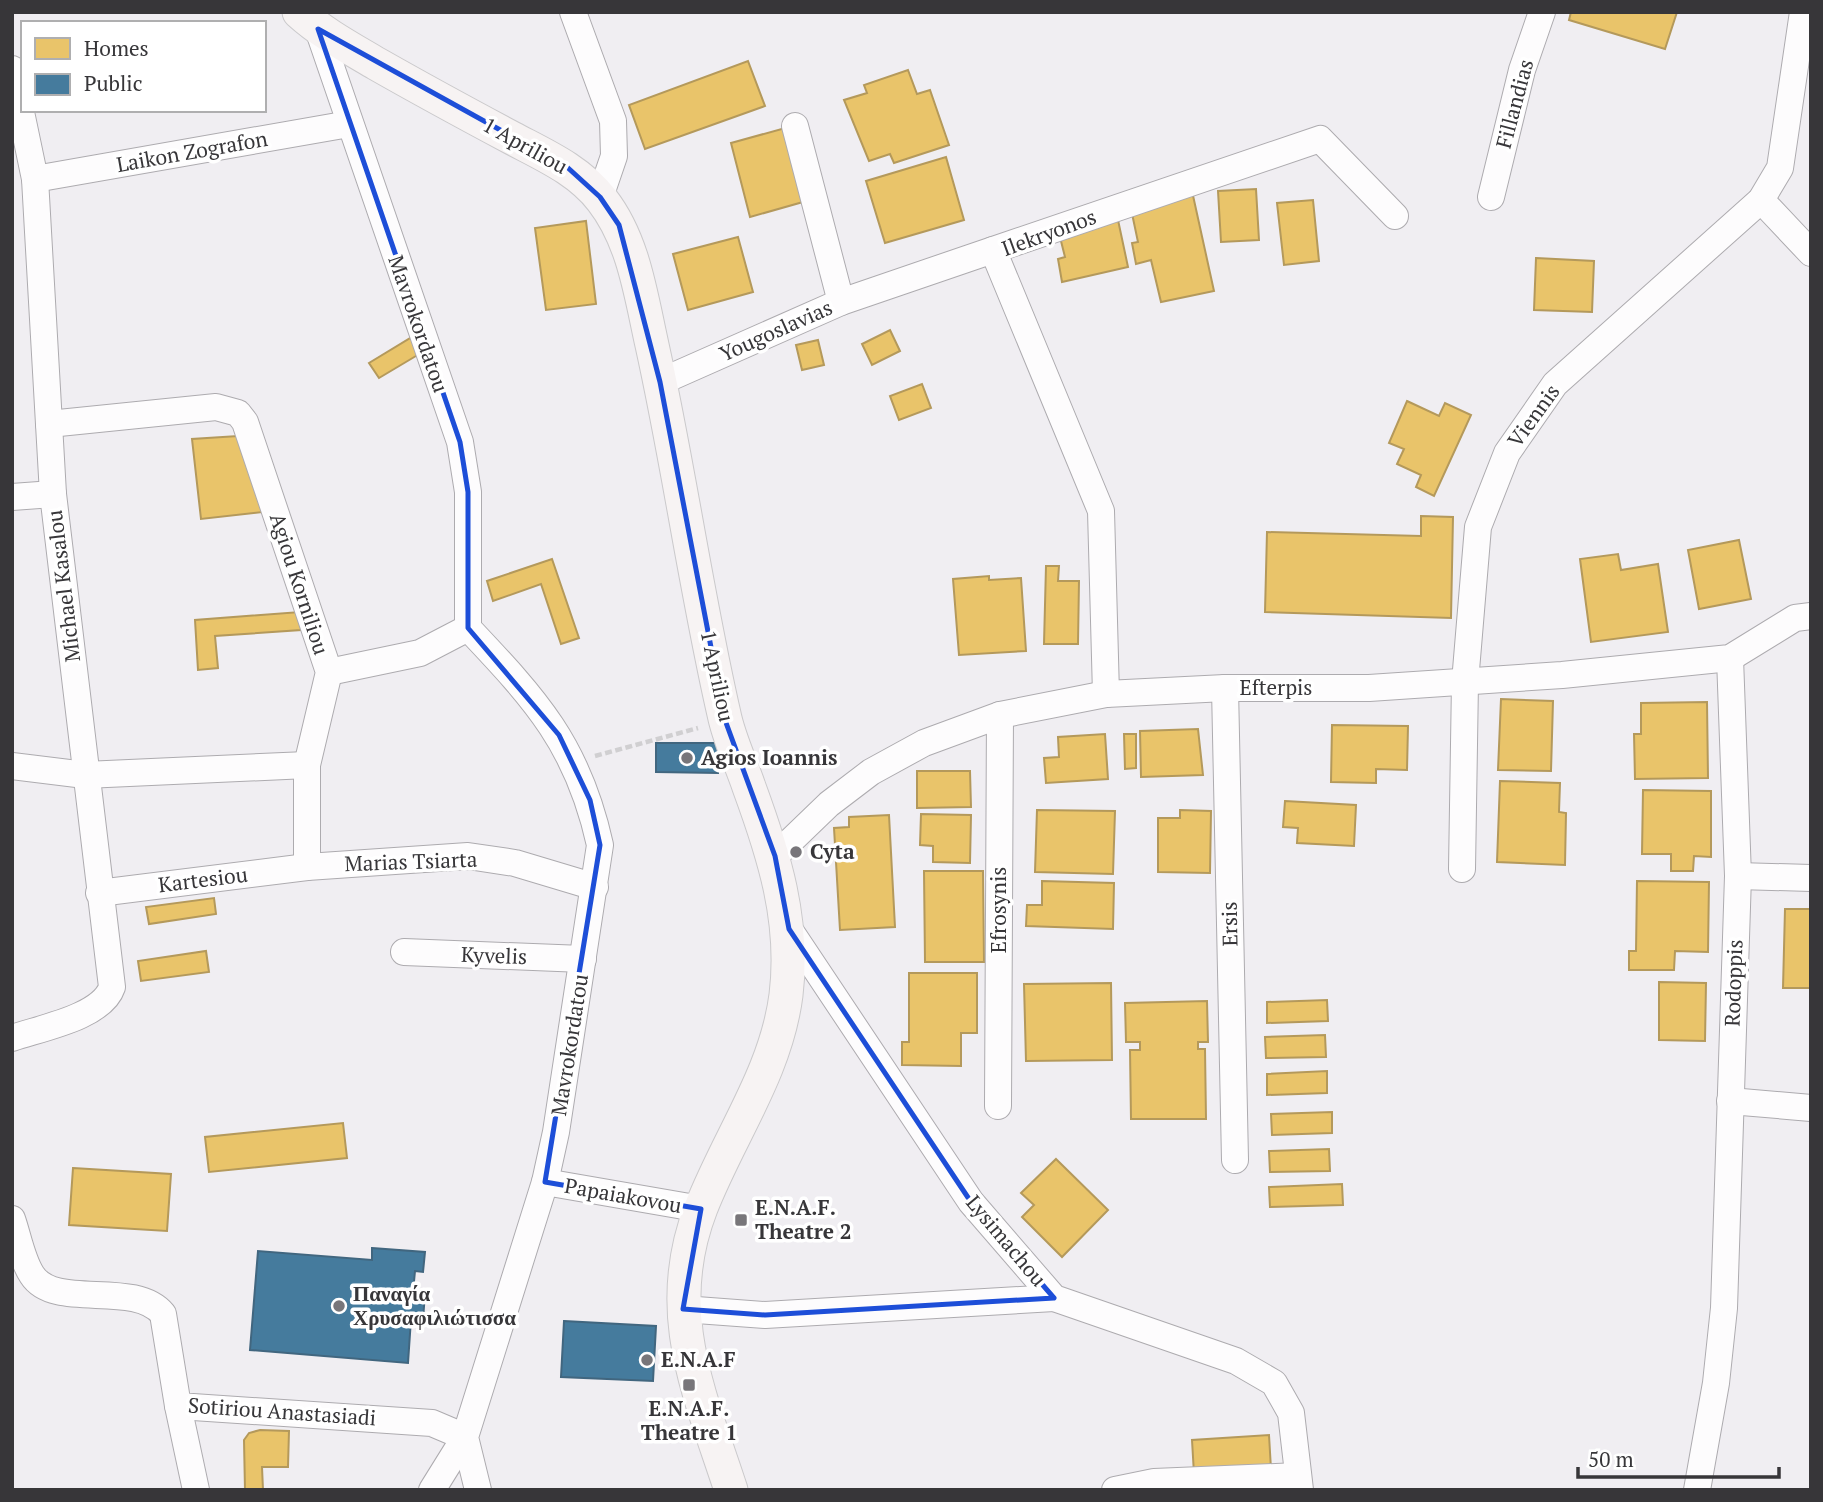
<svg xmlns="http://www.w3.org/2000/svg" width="1823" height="1502" font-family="'PT Serif',serif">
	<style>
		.homes { fill: #e9c46a; stroke: #b4995b; stroke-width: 2 }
		.public { fill: #457b9d; stroke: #41667f; stroke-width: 2 }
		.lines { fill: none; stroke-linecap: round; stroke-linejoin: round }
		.minor-casing { stroke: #adabaf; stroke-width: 28 }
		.major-casing { stroke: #cac9cb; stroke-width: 35 }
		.path { stroke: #d0cfd1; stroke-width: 4.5; stroke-dasharray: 7 3.5; stroke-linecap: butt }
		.minor { stroke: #fdfcfd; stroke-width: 26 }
		.major { stroke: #f7f3f3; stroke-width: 33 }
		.marked { fill: none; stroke: #1d4ed8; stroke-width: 5; stroke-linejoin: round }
		.poi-dot { fill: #78767a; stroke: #fff; stroke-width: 2.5 }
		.labels { text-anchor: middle; stroke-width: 7; stroke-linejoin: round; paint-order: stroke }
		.street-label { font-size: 21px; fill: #373639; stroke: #fff }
		.poi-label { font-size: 21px; font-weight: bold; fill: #373639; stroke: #fff; text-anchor: start }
	</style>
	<rect width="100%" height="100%" fill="#f0eef2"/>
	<g class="homes">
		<path d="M1571 12H1677L1665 49 1569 20Z"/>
		<path d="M748 61 765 106 645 149 629 105Z"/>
		<path d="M908 70 917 94 930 90 949 145 894 163 890 154 869 161 844 100 867 93 864 85Z"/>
		<path d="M789 127 810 200 750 217 731 143Z"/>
		<path d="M946 157 964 220 885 243 866 181Z"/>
		<path d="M1256 189 1259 240 1221 242 1218 191Z"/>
		<path d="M1192 191 1214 291 1161 302 1151 260 1136 264 1132 243 1138 242 1130 204Z"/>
		<path d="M1313 200 1319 261 1284 265 1277 203Z"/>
		<path d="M1118 220 1128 267 1062 282 1058 259 1065 257 1059 233Z"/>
		<path d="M586 221 596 304 546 310 535 228Z"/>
		<path d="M738 237 753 292 688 310 673 254Z"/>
		<path d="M1536 258 1594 261 1592 312 1534 310Z"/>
		<path d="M890 330 900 351 872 365 862 344Z"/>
		<path d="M412 337 421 353 379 378 369 363Z"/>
		<path d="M818 340 824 365 802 370 796 345Z"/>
		<path d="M922 384 931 408 899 420 890 396Z"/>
		<path d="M1407 401 1439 416 1445 403 1471 415 1434 496 1416 487 1421 475 1397 464 1404 449 1389 443Z"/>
		<path d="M238 436 263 512 201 519 192 439Z"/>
		<path d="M1421 516 1453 517 1451 618 1265 612 1267 532 1421 536Z"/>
		<path d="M1739 540 1751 599 1699 609 1688 550Z"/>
		<path d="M1618 554 1621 570 1658 564 1668 632 1591 642 1580 559Z"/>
		<path d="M552 559 579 638 561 644 541 584 493 601 487 581Z"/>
		<path d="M1046 566H1059L1058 581H1079L1078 644H1044Z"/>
		<path d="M989 576V580L1021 578 1026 651 959 655 953 579Z"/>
		<path d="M300 612 301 630 215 636 218 668 198 670 195 620Z"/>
		<path d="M1501 699 1553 701 1551 771 1498 770Z"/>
		<path d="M1707 702 1708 778 1635 779 1634 734H1641V703Z"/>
		<path d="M1332 725 1408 726 1407 770 1376 769V783L1331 782Z"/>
		<path d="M1198 729 1203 775 1141 777 1140 731Z"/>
		<path d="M1105 734 1108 779 1046 783 1044 758 1059 757 1058 737Z"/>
		<path d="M1124 734H1136V768L1125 769Z"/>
		<path d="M917 771H970L971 807 917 808Z"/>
		<path d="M1500 781 1560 783 1559 812 1566 813 1565 865 1497 862Z"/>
		<path d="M1643 790 1711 791V857L1694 856 1693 871H1671V854H1642Z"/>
		<path d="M1285 801 1356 805 1354 846 1297 843 1298 828 1283 827Z"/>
		<path d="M1037 810 1115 811 1113 874 1035 872Z"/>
		<path d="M1180 810 1211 811 1210 873 1158 872V818H1180Z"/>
		<path d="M921 814 971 815 970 863 933 862V846L920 845Z"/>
		<path d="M889 815 895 927 840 930 834 828 849 827V817Z"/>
		<path d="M924 871H983L984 962H925Z"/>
		<path d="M1042 881 1114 883 1113 929 1026 926 1027 905H1042Z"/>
		<path d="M1637 881 1709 882 1708 952 1675 951 1674 970H1629V951H1636Z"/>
		<path d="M214 898 216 914 149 924 146 907Z"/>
		<path d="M1785 909H1811V988H1783Z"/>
		<path d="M206 951 209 972 141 981 138 961Z"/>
		<path d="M909 973H977V1033H961V1066L902 1065V1042H909Z"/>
		<path d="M1659 982 1706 983 1705 1041 1659 1040Z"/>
		<path d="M1111 983 1112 1060 1026 1061 1024 984Z"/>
		<path d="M1327 1000 1328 1021 1267 1023V1002Z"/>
		<path d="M1207 1001 1208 1042H1198V1049H1205L1206 1119H1131L1130 1050H1140V1042H1126L1125 1003Z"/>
		<path d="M1325 1035 1326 1057 1266 1058 1265 1037Z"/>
		<path d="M1327 1071V1093L1267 1095V1074Z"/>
		<path d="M1332 1112V1133L1272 1135 1271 1114Z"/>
		<path d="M343 1123 347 1158 209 1172 205 1137Z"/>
		<path d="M1329 1149 1330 1171 1270 1172 1269 1151Z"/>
		<path d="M1056 1159 1108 1210 1062 1257 1022 1217 1034 1205 1021 1193Z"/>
		<path d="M73 1168 171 1174 167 1231 69 1225Z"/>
		<path d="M1342 1184 1343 1205 1270 1207 1269 1187Z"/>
		<path d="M260 1430 289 1431 288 1467H262L263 1490H245L244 1440 249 1433Z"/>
		<path d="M1269 1435 1271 1469 1194 1474 1192 1440Z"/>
	</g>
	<g class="public">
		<path d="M656 743H718V773L656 772Z"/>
		<path d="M372 1248 425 1252 423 1272 415 1271 413 1292 425 1293 423 1320 411 1319 408 1363 250 1350 258 1251 372 1260Z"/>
		<path d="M564 1321 656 1326 653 1381 561 1377Z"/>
	</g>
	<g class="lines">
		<defs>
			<g id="minor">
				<path d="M573 12 613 121 614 156 600 197"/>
				<path d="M318 29 460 442 468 492V628C536 700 578 745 600 845L556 1132 545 1182 465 1437 478 1490"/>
				<path d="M12 69 35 179 53 494 112 987C102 1017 41 1028 12 1038"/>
				<path d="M35 179 349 124"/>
				<path d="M1491 197 1522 70 1542 12"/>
				<path d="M1761 200 1811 253"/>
				<path d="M841 302 993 250"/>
				<path d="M660 382 841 302 795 126"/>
				<path d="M49 424 216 407 238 413 245 422 329 672 307 765V867"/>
				<path d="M12 497 53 494"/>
				<path d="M329 672 420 653 468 628"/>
				<path d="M1225 688 1235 1160"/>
				<path d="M1106 694 1101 511 993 250 1320 139 1395 216"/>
				<path d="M12 766 85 775 307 765"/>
				<path d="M775 856 829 804 871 772 924 743 1000 715 1106 694 1225 688H1369L1562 675 1730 658 1795 618 1811 616"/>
				<path d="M1462 869 1465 682 1478 527 1507 453 1555 384 1761 200 1780 168 1803 12"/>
				<path d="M1738 876 1811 878"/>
				<path d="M99 893 307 867 468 856 515 863 595 887"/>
				<path d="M789 929 971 1202 1054 1298 1236 1361 1274 1383 1291 1413 1300 1490"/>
				<path d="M404 952 583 959"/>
				<path d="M1730 1101 1811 1108"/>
				<path d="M998 1106 1000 715"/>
				<path d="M545 1182 701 1209"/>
				<path d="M12 1219C18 1236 22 1260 32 1275 55 1311 134 1279 163 1314L178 1406 432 1423 465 1437"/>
				<path d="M683 1309 765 1315 1054 1298"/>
				<path d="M178 1406 196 1490"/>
				<path d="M432 1490 465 1437"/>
				<path d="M1115 1490 1154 1482 1298 1476"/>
				<path d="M1697 1490 1716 1383 1724 1308 1738 876 1730 658"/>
			</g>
			<path id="major" d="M299 12C322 33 350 48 377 64 421 89 467 114 512 138 544 155 579 170 602 200 634 241 641 296 652 345 679 467 696 592 724 714 729 739 741 763 749 787 774 855 795 921 786 995 776 1073 729 1136 701 1208 661 1311 699 1392 731 1490"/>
		</defs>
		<use href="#minor" class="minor-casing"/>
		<use href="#major" class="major-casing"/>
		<path class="path" d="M595 756 698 728"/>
		<use href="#minor" class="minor"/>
		<use href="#major" class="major"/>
	</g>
	<path class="marked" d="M318 29 567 167 600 197 619 225 660 382 725 720 775 856 789 929 971 1202 1054 1298 765 1315 683 1309 701 1209 545 1182 600 845 590 800 559 735 468 628V492L460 442Z"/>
	<g class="poi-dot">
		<circle cx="687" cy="758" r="7"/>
		<circle cx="796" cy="852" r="7"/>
		<rect x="734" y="1213" width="14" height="14" rx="3.5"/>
		<circle cx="339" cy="1306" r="7"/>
		<circle cx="647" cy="1360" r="7"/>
		<rect x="682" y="1378" width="14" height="14" rx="3.5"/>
	</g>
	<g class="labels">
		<g class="street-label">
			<text transform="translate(1515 104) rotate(-75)" y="7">Fillandias</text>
			<text transform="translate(525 146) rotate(29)" y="7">1 Apriliou</text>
			<text transform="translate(192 152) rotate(-10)" y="7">Laikon Zografon</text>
			<text transform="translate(1049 233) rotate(-20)" y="7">Ilekryonos</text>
			<text transform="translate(418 324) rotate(71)" y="7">Mavrokordatou</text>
			<text transform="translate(776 331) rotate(-24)" y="7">Yougoslavias</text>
			<text transform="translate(1534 416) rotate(-54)" y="7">Viennis</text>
			<text transform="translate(299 584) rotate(72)" y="7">Agiou Korniliou</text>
			<text transform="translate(64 586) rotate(-97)" y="7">Michael Kasalou</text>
			<text transform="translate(717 676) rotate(78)" y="7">1 Apriliou</text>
			<text x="1276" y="695">Efterpis</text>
			<text transform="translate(411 862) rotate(-2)" y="7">Marias Tsiarta</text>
			<text transform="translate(203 880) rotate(-7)" y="7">Kartesiou</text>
			<text transform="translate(999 910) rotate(-90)" y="7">Efrosynis</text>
			<text transform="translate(1230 924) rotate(-91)" y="7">Ersis</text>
			<text transform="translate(494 956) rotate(2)" y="7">Kyvelis</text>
			<text transform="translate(1734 983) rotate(-88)" y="7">Rodoppis</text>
			<text transform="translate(570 1045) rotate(-81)" y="7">Mavrokordatou</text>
			<text transform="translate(623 1196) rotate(10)" y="7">Papaiakovou</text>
			<text transform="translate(1006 1241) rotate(50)" y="7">Lysimachou</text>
			<text transform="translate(282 1412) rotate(4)" y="7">Sotiriou Anastasiadi</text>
		</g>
		<g class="poi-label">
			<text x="701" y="765">Agios Ioannis</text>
			<text x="810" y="859">Cyta</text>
			<text x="755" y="1215">E.N.A.F.<tspan x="755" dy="24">Theatre 2</tspan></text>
			<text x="353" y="1301">Παναγία<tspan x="353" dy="24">Χρυσαφιλιώτισσα</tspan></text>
			<text x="661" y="1367">E.N.A.F</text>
			<text x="689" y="1416" text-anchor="middle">E.N.A.F.<tspan x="689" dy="24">Theatre 1</tspan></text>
		</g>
	</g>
	<rect width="1823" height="1502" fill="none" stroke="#373639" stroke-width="28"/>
	<rect x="21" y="21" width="245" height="91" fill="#ffffff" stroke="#afafb0" stroke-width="2"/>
	<rect x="35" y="38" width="35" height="21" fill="#e9c46a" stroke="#afafb0" stroke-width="2"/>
	<text x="84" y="56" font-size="21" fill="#373639">Homes</text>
	<rect x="35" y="74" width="35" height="21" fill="#457b9d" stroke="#afafb0" stroke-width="2"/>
	<text x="84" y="91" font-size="21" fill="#373639">Public</text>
	<path d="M1578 1467v10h201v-10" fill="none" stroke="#373639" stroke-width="3.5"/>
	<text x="1588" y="1467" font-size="21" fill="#373639" stroke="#ffffff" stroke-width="5" paint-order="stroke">50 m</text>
</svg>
